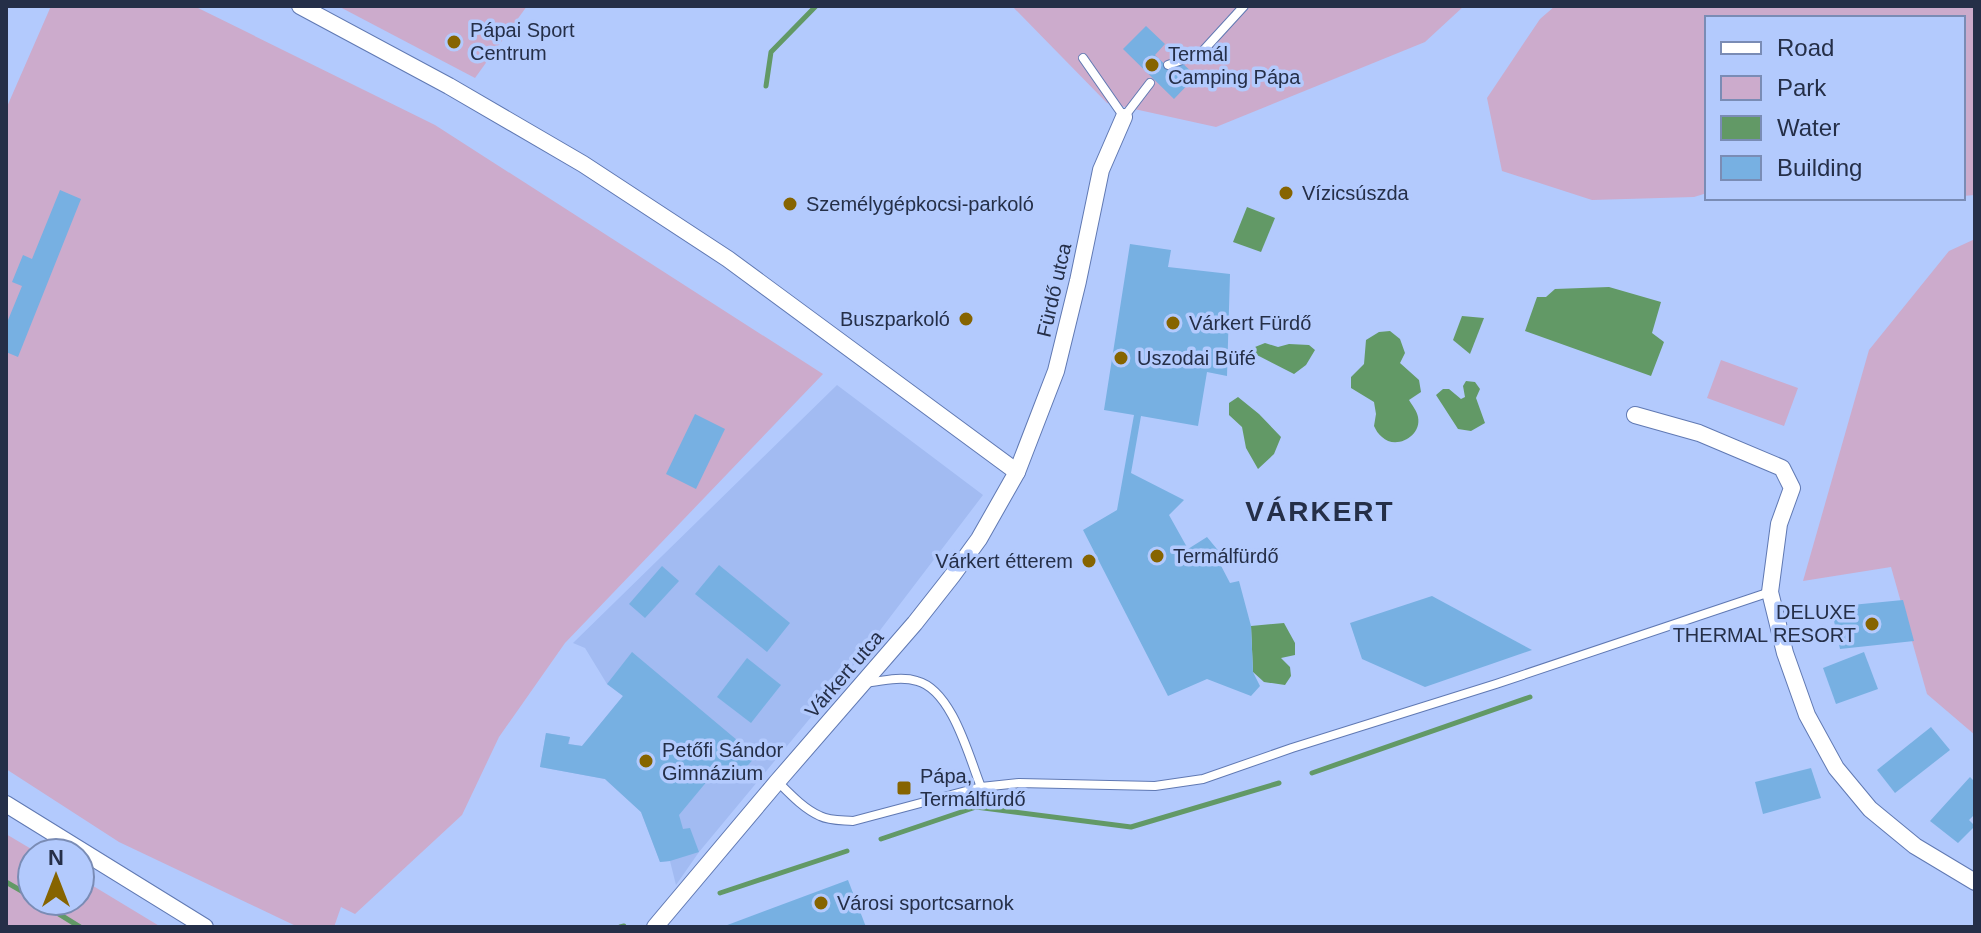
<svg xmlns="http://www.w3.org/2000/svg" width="1981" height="933" font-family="Arial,sans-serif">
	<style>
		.built { fill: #a2bbf2 }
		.green { fill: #ccabcc }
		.water { fill: #629966 }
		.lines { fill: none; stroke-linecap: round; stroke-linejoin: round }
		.stream { stroke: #629966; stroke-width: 5 }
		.building { fill: #77b0e2 }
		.lane-casing { stroke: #6079b3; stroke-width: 10 }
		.street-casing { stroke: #6079b3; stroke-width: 18 }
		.lane { stroke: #fff; stroke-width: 8 }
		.street { stroke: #fff; stroke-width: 16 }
		.poi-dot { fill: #866400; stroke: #b3cafd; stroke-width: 3 }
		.labels { text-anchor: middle; stroke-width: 7; stroke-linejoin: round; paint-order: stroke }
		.poi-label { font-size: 20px; fill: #252f48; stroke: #b3cafd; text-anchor: start }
		.street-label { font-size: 20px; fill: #252f48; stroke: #b3cafd }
		.district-label { font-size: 28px; font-weight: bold; letter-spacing: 2px; fill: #252f48; stroke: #b3cafd }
	</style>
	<rect width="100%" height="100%" fill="#b3cafd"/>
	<path class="built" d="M837 385 983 495 846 675 699 852 676 885 670 861 660 862 641 812 605 779 540 767 546 733 570 737 569 744 582 746 623 696 607 684 585 648 573 643Z"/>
	<g class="green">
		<path d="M51 6H194L435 125 823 374 565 643 499 737 462 815 355 914 341 907 334 927H298L119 842 6 769V109Z"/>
		<path d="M338 6H527L475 78Z"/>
		<path d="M1012 6H1464L1425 42 1216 127 1107 103Z"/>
		<path d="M1555 6H1975V195L1963 196V18H1707V193L1694 197 1592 200 1502 171 1487 98 1540 19Z"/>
		<path d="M1975 239V735L1927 694 1891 567 1803 581 1869 350 1949 251Z"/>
		<path d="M1721 360 1798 388 1784 426 1707 398Z"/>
		<path d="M6 834 38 853H32V901H80V878L161 927H6Z"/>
	</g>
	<g class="water">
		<path d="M1247 207 1275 218 1261 252 1233 242Z"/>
		<path d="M1609 287 1661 302 1652 333 1664 342 1651 376 1525 331 1537 297H1546L1555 289Z"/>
		<path d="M1462 316 1484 318 1470 354 1453 340Z"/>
		<path d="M1390 331 1400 339 1405 353 1400 363 1419 380 1421 392 1409 400C1412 405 1417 411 1418 417 1422 437 1395 450 1382 437 1378 434 1376 430 1374 426L1376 414 1374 402 1351 388V377L1364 364 1366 340 1379 332Z"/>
		<path d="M1265 343 1278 347 1289 344 1309 345 1315 350 1306 365 1294 374 1255 354V347Z"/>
		<path d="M1466 381 1475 382 1480 389 1476 398 1485 423 1471 431 1458 429 1436 395 1443 389H1449L1461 399 1465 397 1463 386Z"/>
		<path d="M1238 397 1259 414 1281 437 1274 454 1258 469 1246 448 1242 427 1229 415V403Z"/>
		<path d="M1284 623 1295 643V655L1281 658 1290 667 1291 676 1285 685 1264 682 1253 672 1251 626Z"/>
	</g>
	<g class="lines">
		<g class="stream">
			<path d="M766 86 771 52 816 6"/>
			<path d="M1312 773 1530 697"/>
			<path d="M881 839 976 807 1131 827 1279 783"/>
			<path d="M6 882 32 897"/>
			<path d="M720 893 847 851"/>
			<path d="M38 901 80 927"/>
			<path d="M620 927 624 926"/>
		</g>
	</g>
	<g class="building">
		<path d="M1146 26 1165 44 1155 55 1170 69 1179 60 1196 76 1174 99 1123 49Z"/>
		<path d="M60 190 81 199 18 357 6 352V325L22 286 12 282 23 255 32 259Z"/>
		<path d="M1130 244 1171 250 1168 267 1230 274 1227 376 1207 372 1198 426 1141 416 1131 473 1184 500 1169 515 1188 549 1207 537 1221 554 1217 558 1230 583 1239 581 1251 626 1253 672 1260 686 1251 696 1207 679 1168 696 1083 530 1117 510 1134 415 1104 410Z"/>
		<path d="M695 414 725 429 696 489 666 474Z"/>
		<path d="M719 565 790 623 767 652 695 594Z"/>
		<path d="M662 566 679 581 645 618 629 604Z"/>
		<path d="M1432 596 1532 650 1425 687 1362 659 1350 623Z"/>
		<path d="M1903 600 1914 641 1840 649 1831 607Z"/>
		<path d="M632 652 756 756 735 780 718 768 679 815 683 829 690 828 699 852 670 861 660 862 641 812 605 779 540 767 546 733 570 737 568 744 582 746 623 696 607 684Z"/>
		<path d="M1864 652 1878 689 1836 704 1823 668Z"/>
		<path d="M747 658 781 685 751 723 717 697Z"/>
		<path d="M1931 727 1950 750 1895 793 1877 770Z"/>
		<path d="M1811 768 1821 798 1763 814 1755 782Z"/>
		<path d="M1970 777 1975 782V814L1969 820 1975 826 1958 843 1930 821Z"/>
		<path d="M848 880 866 927H722Z"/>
	</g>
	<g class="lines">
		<defs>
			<g id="lane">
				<path d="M1083 58 1124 117 1150 83"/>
				<path d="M1168 65 1201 53 1244 6"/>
				<path d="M866 683C881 681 901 676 917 681 952 690 969 757 981 787"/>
				<path d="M778 782C790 794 804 809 820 816 830 821 842 820 853 821L981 787 1019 783 1155 786 1203 779 1292 748 1496 684 1770 592"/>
			</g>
			<g id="street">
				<path d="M300 6 449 86 583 164 728 259 1017 472"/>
				<path d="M1635 415 1699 433 1782 468 1792 488 1779 524 1770 592 1785 653 1807 715 1836 768 1870 809 1915 846 1975 882"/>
				<path d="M6 804 205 927"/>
				<path d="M655 927 777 782 915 623 952 576 979 539 1017 472 1056 371 1078 281 1101 170 1124 117"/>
			</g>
		</defs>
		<use href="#lane" class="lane-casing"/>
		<use href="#street" class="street-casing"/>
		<use href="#lane" class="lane"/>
		<use href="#street" class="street"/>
	</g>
	<g class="poi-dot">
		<circle cx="454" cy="42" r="8"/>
		<circle cx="1152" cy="65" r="8"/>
		<circle cx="1286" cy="193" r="8"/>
		<circle cx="790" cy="204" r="8"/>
		<circle cx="966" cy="319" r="8"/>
		<circle cx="1173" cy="323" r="8"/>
		<circle cx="1121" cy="358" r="8"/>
		<circle cx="1157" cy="556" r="8"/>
		<circle cx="1089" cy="561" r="8"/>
		<circle cx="1872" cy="624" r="8"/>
		<circle cx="646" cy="761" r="8"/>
		<rect x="896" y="780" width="16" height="16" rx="4"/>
		<circle cx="821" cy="903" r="8"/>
	</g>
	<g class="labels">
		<g class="poi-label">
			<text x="470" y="37">Pápai Sport<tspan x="470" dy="23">Centrum</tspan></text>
			<text x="1168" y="61">Termál<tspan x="1168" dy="23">Camping Pápa</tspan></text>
			<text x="1302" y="200">Vízicsúszda</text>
			<text x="806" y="211">Személygépkocsi-parkoló</text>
			<text x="950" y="326" text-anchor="end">Buszparkoló</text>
			<text x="1189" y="330">Várkert Fürdő</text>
			<text x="1137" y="365">Uszodai Büfé</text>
			<text x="1173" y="563">Termálfürdő</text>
			<text x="1073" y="568" text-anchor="end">Várkert étterem</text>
			<text x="1856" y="619" text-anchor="end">DELUXE<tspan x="1856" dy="23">THERMAL RESORT</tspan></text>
			<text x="662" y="757">Petőfi Sándor<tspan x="662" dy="23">Gimnázium</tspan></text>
			<text x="920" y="783">Pápa,<tspan x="920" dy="23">Termálfürdő</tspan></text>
			<text x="837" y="910">Városi sportcsarnok</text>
		</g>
		<g class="street-label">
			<text transform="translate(1054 290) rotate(-77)" y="7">Fürdő utca</text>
			<text transform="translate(844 674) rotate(-49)" y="7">Várkert utca</text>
		</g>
		<g class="district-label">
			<text x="1320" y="521">VÁRKERT</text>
		</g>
	</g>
	<rect width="1981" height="933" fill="none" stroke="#252f48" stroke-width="16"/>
	<rect x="1705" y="16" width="260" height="184" fill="#b3cafd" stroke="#7a8cb5" stroke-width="2"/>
	<rect x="1721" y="42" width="40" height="12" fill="#ffffff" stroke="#7a8cb5" stroke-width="2"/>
	<text x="1777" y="56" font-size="24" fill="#252f48">Road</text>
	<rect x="1721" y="76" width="40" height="24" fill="#ccabcc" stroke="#7a8cb5" stroke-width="2"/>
	<text x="1777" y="96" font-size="24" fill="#252f48">Park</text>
	<rect x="1721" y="116" width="40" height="24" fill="#629966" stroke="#7a8cb5" stroke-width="2"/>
	<text x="1777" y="136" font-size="24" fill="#252f48">Water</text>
	<rect x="1721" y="156" width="40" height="24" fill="#77b0e2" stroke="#7a8cb5" stroke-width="2"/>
	<text x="1777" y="176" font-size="24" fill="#252f48">Building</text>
	<g transform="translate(56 877)"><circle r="38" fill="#b3cafd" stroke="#7a8cb5" stroke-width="2"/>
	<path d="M0-6L14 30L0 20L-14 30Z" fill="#866400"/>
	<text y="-12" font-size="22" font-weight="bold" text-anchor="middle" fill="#252f48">N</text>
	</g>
</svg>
